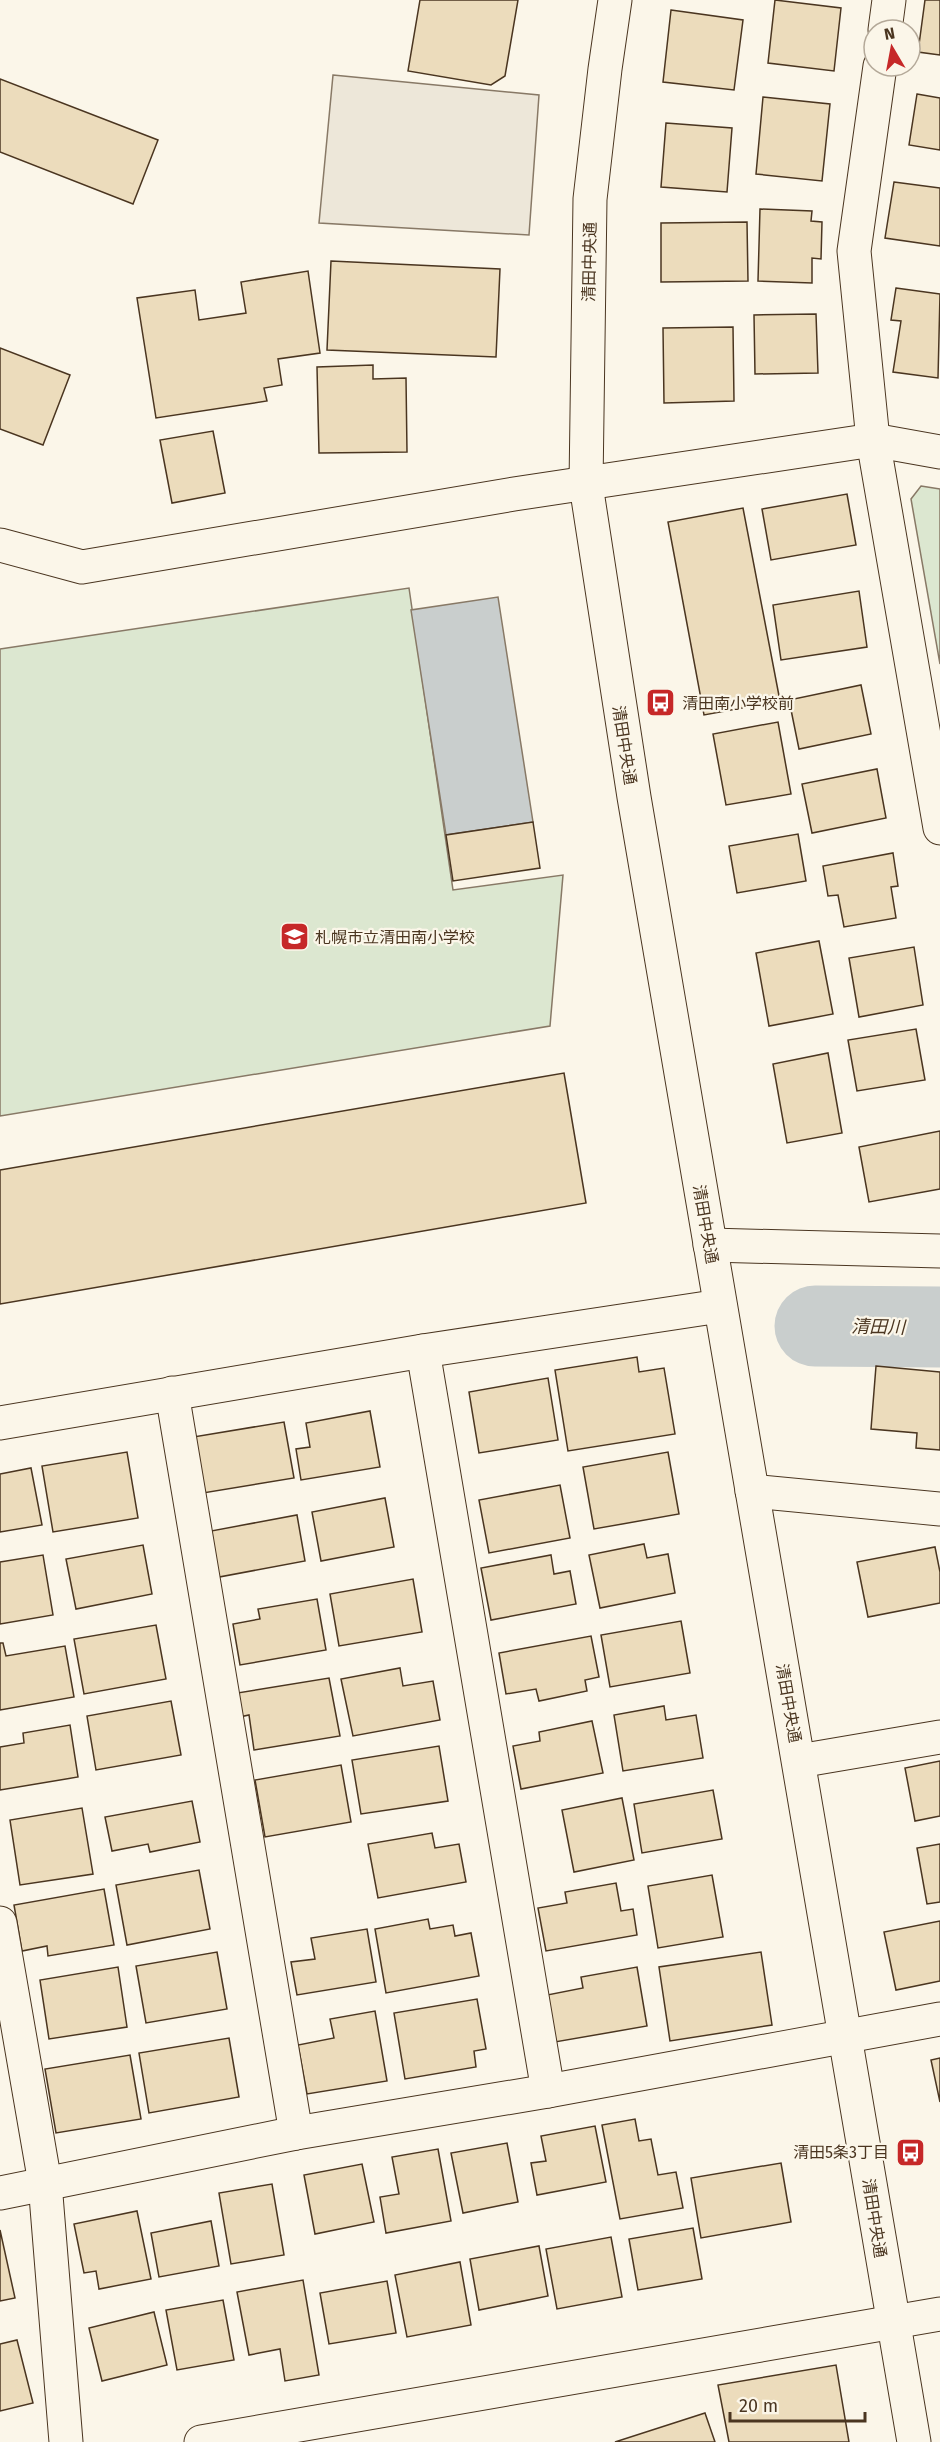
<svg xmlns="http://www.w3.org/2000/svg" width="940" height="2442" font-family="'Fira Sans','Noto Sans JP',sans-serif">
	<style>
		.green { fill: #dce7d0; stroke: #887966; stroke-width: 1.5 }
		.parking { fill: #ede7d9; stroke: #887966; stroke-width: 1.5 }
		.water { fill: #c9cecd; stroke: #887966; stroke-width: 1.5 }
		.lines { fill: none; stroke-linecap: round; stroke-linejoin: round }
		.river { stroke: #c9cecd; stroke-width: 81 }
		.building { fill: #ecdcbc; stroke: #4a3520; stroke-width: 1.5 }
		.minor-casing { stroke: #4a3520; stroke-width: 35 }
		.tertiary-casing { stroke: #4a3520; stroke-width: 35 }
		.minor { stroke: #fbf6e9; stroke-width: 33 }
		.tertiary { stroke: #fbf6e9; stroke-width: 33 }
		.labels { text-anchor: middle; stroke-width: 4.5; stroke-linejoin: round; paint-order: stroke }
		.street-label { font-size: 16px; fill: #4a3520; stroke: #fbf6e9 }
		.poi-label { font-size: 16px; fill: #4a3520; stroke: #fbf6e9; text-anchor: start }
		.water-label { font-size: 18px; font-style: italic; fill: #4a3520; stroke: #fbf6e9 }
	</style>
	<rect width="100%" height="100%" fill="#fbf6e9"/>
	<g class="green">
		<path d="M921 486 940 489V664L911 499Z"/>
		<path d="M409 588 453 890 563 875 550 1026 0 1116V649Z"/>
	</g>
	<path class="parking" d="M333 75 539 95 529 235 319 223Z"/>
	<path class="water" d="M498 597 533 822 446 835 411 610Z"/>
	<g class="lines">
		<path class="river" d="M815 1326 940 1327"/>
	</g>
	<g class="building">
		<path d="M420 0H518L505 76 491 85 408 71Z"/>
		<path d="M775 0 841 8 834 71 768 63Z"/>
		<path d="M925 0H940V55L918 52Z"/>
		<path d="M671 10 743 20 734 90 663 82Z"/>
		<path d="M0 79 158 140 133 204 0 152Z"/>
		<path d="M917 94 940 98V150L909 145Z"/>
		<path d="M763 97 830 104 822 181 756 174Z"/>
		<path d="M666 123 732 128 727 192 661 187Z"/>
		<path d="M894 182 940 188V246L885 238Z"/>
		<path d="M760 209 812 211 811 221 822 222 821 259 812 258V283L758 281Z"/>
		<path d="M747 222 748 281 661 282V223Z"/>
		<path d="M331 261 500 269 496 357 327 350Z"/>
		<path d="M308 271 320 353 278 359 282 385 264 388 267 401 156 418 137 298 195 290 199 320 246 313 241 282Z"/>
		<path d="M896 288 940 294 938 378 893 372 901 321 891 320Z"/>
		<path d="M816 314 818 373 755 374 754 315Z"/>
		<path d="M733 327 734 401 664 403 663 328Z"/>
		<path d="M0 348 70 375 43 445 0 429Z"/>
		<path d="M373 365V379L406 378 407 452 319 453 317 367Z"/>
		<path d="M213 431 225 493 172 503 160 440Z"/>
		<path d="M847 494 856 545 771 560 762 509Z"/>
		<path d="M743 508 780 701 704 715 668 522Z"/>
		<path d="M859 591 867 647 781 660 773 605Z"/>
		<path d="M861 685 871 734 799 749 789 700Z"/>
		<path d="M778 722 791 794 726 805 713 734Z"/>
		<path d="M877 769 886 818 812 833 802 784Z"/>
		<path d="M533 822 540 868 453 881 446 835Z"/>
		<path d="M798 834 806 881 737 893 729 846Z"/>
		<path d="M893 853 898 886 891 887 896 918 844 927 838 895 828 896 823 866Z"/>
		<path d="M819 941 833 1014 769 1026 756 953Z"/>
		<path d="M914 947 923 1005 859 1017 849 958Z"/>
		<path d="M916 1029 925 1080 857 1091 848 1040Z"/>
		<path d="M828 1053 842 1133 787 1143 773 1064Z"/>
		<path d="M564 1073 586 1203 0 1304V1170Z"/>
		<path d="M940 1131V1189L869 1202 859 1147Z"/>
		<path d="M637 1357 639 1372 664 1368 675 1434 568 1451 555 1370Z"/>
		<path d="M876 1366 940 1372V1450L916 1448 917 1433 871 1429Z"/>
		<path d="M548 1378 558 1440 479 1453 469 1392Z"/>
		<path d="M370 1411 380 1467 301 1480 296 1449 310 1447 306 1423Z"/>
		<path d="M284 1422 294 1478 197 1494 187 1438Z"/>
		<path d="M127 1452 138 1518 53 1532 42 1466Z"/>
		<path d="M668 1452 679 1514 594 1529 583 1467Z"/>
		<path d="M31 1468 42 1525 0 1532V1474Z"/>
		<path d="M560 1485 570 1538 489 1553 479 1500Z"/>
		<path d="M385 1498 394 1547 321 1561 312 1512Z"/>
		<path d="M297 1515 305 1561 219 1577 211 1531Z"/>
		<path d="M644 1544 647 1558 668 1554 675 1593 600 1608 589 1555Z"/>
		<path d="M143 1545 152 1594 76 1609 66 1559Z"/>
		<path d="M935 1547 940 1572V1603L868 1617 857 1562Z"/>
		<path d="M43 1555 53 1615 0 1624V1562Z"/>
		<path d="M551 1555 554 1574 570 1571 576 1604 491 1620 481 1568Z"/>
		<path d="M413 1579 422 1632 339 1646 330 1594Z"/>
		<path d="M317 1599 326 1650 240 1665 233 1624 260 1619 258 1609Z"/>
		<path d="M681 1621 690 1673 610 1687 601 1635Z"/>
		<path d="M156 1625 166 1679 84 1694 74 1639Z"/>
		<path d="M591 1636 599 1677 585 1680 587 1691 539 1701 536 1689 506 1694 499 1653Z"/>
		<path d="M0 1643H3L6 1656 65 1646 74 1697 0 1710Z"/>
		<path d="M400 1668 403 1686 433 1681 440 1720 353 1736 341 1679Z"/>
		<path d="M329 1678 340 1736 254 1750 249 1715 235 1718 231 1694Z"/>
		<path d="M171 1701 181 1755 96 1770 87 1716Z"/>
		<path d="M664 1706 666 1720 696 1715 703 1758 623 1771 614 1715Z"/>
		<path d="M592 1721 603 1773 521 1789 513 1746 540 1741 539 1732Z"/>
		<path d="M70 1725 78 1777 0 1790V1747L24 1743 23 1733Z"/>
		<path d="M439 1746 448 1801 361 1814 352 1760Z"/>
		<path d="M940 1761V1816L915 1821 905 1768Z"/>
		<path d="M341 1765 351 1822 265 1837 255 1780Z"/>
		<path d="M713 1790 722 1839 642 1853 634 1804Z"/>
		<path d="M622 1798 634 1860 574 1872 562 1810Z"/>
		<path d="M192 1801 200 1842 150 1852 148 1844 112 1851 105 1817Z"/>
		<path d="M82 1808 93 1874 20 1885 10 1820Z"/>
		<path d="M432 1833 435 1848 459 1844 466 1882 378 1898 368 1844Z"/>
		<path d="M940 1844V1902L927 1904 917 1848Z"/>
		<path d="M199 1870 210 1929 127 1945 116 1885Z"/>
		<path d="M712 1875 723 1937 658 1948 648 1886Z"/>
		<path d="M616 1883 621 1911 633 1909 637 1935 546 1951 538 1908 567 1903 565 1892Z"/>
		<path d="M104 1889 114 1945 48 1956 47 1946 22 1951 14 1905Z"/>
		<path d="M428 1919 430 1929 453 1925 455 1936 471 1933 479 1976 386 1993 375 1929Z"/>
		<path d="M940 1921V1981L896 1990 884 1932Z"/>
		<path d="M367 1929 376 1982 297 1995 291 1962 315 1959 311 1938Z"/>
		<path d="M217 1952 227 2009 146 2023 136 1966Z"/>
		<path d="M761 1952 772 2025 670 2041 659 1967Z"/>
		<path d="M118 1967 127 2027 49 2039 40 1980Z"/>
		<path d="M637 1967 647 2026 555 2042 547 1995 583 1988 581 1977Z"/>
		<path d="M477 1999 486 2049 474 2051 476 2067 405 2079 394 2013Z"/>
		<path d="M375 2011 387 2081 307 2094 298 2045 334 2038 330 2019Z"/>
		<path d="M229 2038 239 2097 149 2113 139 2053Z"/>
		<path d="M130 2055 141 2119 56 2133 45 2069Z"/>
		<path d="M940 2058V2102L931 2060Z"/>
		<path d="M635 2119 639 2141 651 2139 658 2175 676 2172 683 2208 620 2219 602 2125Z"/>
		<path d="M595 2126 606 2182 537 2195 531 2163 546 2161 541 2136Z"/>
		<path d="M507 2143 518 2202 463 2213 451 2153Z"/>
		<path d="M438 2149 451 2221 386 2233 380 2197 399 2194 392 2157Z"/>
		<path d="M781 2163 791 2222 701 2238 691 2178Z"/>
		<path d="M362 2164 374 2222 315 2234 304 2175Z"/>
		<path d="M272 2184 284 2255 231 2264 219 2193Z"/>
		<path d="M137 2211 151 2279 99 2289 96 2271 84 2273 74 2224Z"/>
		<path d="M211 2221 219 2266 159 2277 151 2233Z"/>
		<path d="M693 2228 702 2279 638 2290 629 2239Z"/>
		<path d="M0 2230 15 2298 0 2301Z"/>
		<path d="M611 2237 622 2297 557 2309 546 2249Z"/>
		<path d="M539 2246 548 2296 479 2310 470 2259Z"/>
		<path d="M460 2262 471 2325 407 2337 395 2275Z"/>
		<path d="M303 2280 319 2375 285 2381 280 2349 249 2355 237 2292Z"/>
		<path d="M387 2281 396 2333 329 2344 320 2293Z"/>
		<path d="M223 2300 234 2360 177 2370 166 2310Z"/>
		<path d="M154 2312 167 2365 102 2381 89 2328Z"/>
		<path d="M17 2340 33 2403 0 2411V2344Z"/>
		<path d="M836 2365 849 2442H729L718 2385Z"/>
		<path d="M705 2413 715 2442H615Z"/>
	</g>
	<g class="lines">
		<defs>
			<g id="minor">
				<path d="M885 30 889 0"/>
				<path d="M880 66 854 251 873 440 940 828"/>
				<path d="M710 1245 940 1251"/>
				<path d="M423 1351 548 2091"/>
				<path d="M172 1393 296 2133"/>
				<path d="M0 1423 423 1351 720 1306"/>
				<path d="M752 1491 940 1509"/>
				<path d="M799 1761 940 1737"/>
				<path d="M0 1923 45 2183 66 2442"/>
				<path d="M0 2193 296 2133 548 2091 940 2019"/>
				<path d="M201 2442 940 2314"/>
			</g>
			<g id="tertiary">
				<path d="M615 0 605 69 590 199 586 485 634 797 914 2442"/>
				<path d="M0 545 82 567 514 494 873 440 940 452"/>
			</g>
		</defs>
		<use href="#minor" class="minor-casing"/>
		<use href="#tertiary" class="tertiary-casing"/>
		<use href="#minor" class="minor"/>
		<use href="#tertiary" class="tertiary"/>
	</g>
	<defs>
		<symbol id="bus-square" viewBox="-11 -11 22 22"><rect x="-9" y="-9" width="18" height="18" rx="4" fill="#c62828" stroke="#fbf6e9"/><path d="M-5-6H5V4H4V6H2V4H-2V6H-4V4H-5ZM-3.5-4V0h7V-4ZM-3.5 1.2v1.5H-2V1.2ZM2 1.2v1.5H3.5V1.2Z" fill="#fff"/></symbol>
		<symbol id="school-square" viewBox="-11 -11 22 22"><rect x="-9" y="-9" width="18" height="18" rx="4" fill="#c62828" stroke="#fbf6e9"/><path d="M0-5L7-2L0 1L-7-2ZM-4 1L0 2.5L4 1V4Q0 6-4 4Z" fill="#fff"/></symbol>
	</defs>
	<g fill-rule="evenodd">
		<use href="#bus-square" x="644" y="686" width="33" height="33"/>
		<use href="#school-square" x="278" y="920" width="33" height="33"/>
		<use href="#bus-square" x="894" y="2136" width="33" height="33"/>
	</g>
	<g class="labels">
		<g class="street-label">
			<text transform="translate(589 262) rotate(-89)" y="6">清田中央通</text>
			<text transform="translate(625 745) rotate(81)" y="6">清田中央通</text>
			<text transform="translate(706 1224) rotate(80)" y="6">清田中央通</text>
			<text transform="translate(789 1703) rotate(80)" y="6">清田中央通</text>
			<text transform="translate(875 2218) rotate(81)" y="6">清田中央通</text>
		</g>
		<g class="poi-label">
			<text x="682" y="709">清田南小学校前</text>
			<text x="315" y="943">札幌市立清田南小学校</text>
			<text x="889" y="2158" text-anchor="end">清田5条3丁目</text>
		</g>
		<g class="water-label">
			<text transform="translate(878 1327) rotate(1)" y="6">清田川</text>
		</g>
	</g>
	<g transform="translate(892 48) rotate(350)"><circle r="28" fill="#fbf6e9" stroke="#b4a999" stroke-width="1.5"/>
	<path d="M0-4.5L10 22L0 15L-10 22Z" fill="#c62828"/>
	<text y="-9" font-size="16" font-weight="bold" text-anchor="middle" fill="#4a3520">N</text>
	</g>
	<path d="M730 2412v9h135v-9" fill="none" stroke="#4a3520" stroke-width="3"/>
	<text x="739" y="2412" font-size="18" fill="#4a3520" stroke="#fbf6e9" stroke-width="4.5" paint-order="stroke">20 m</text>
</svg>
